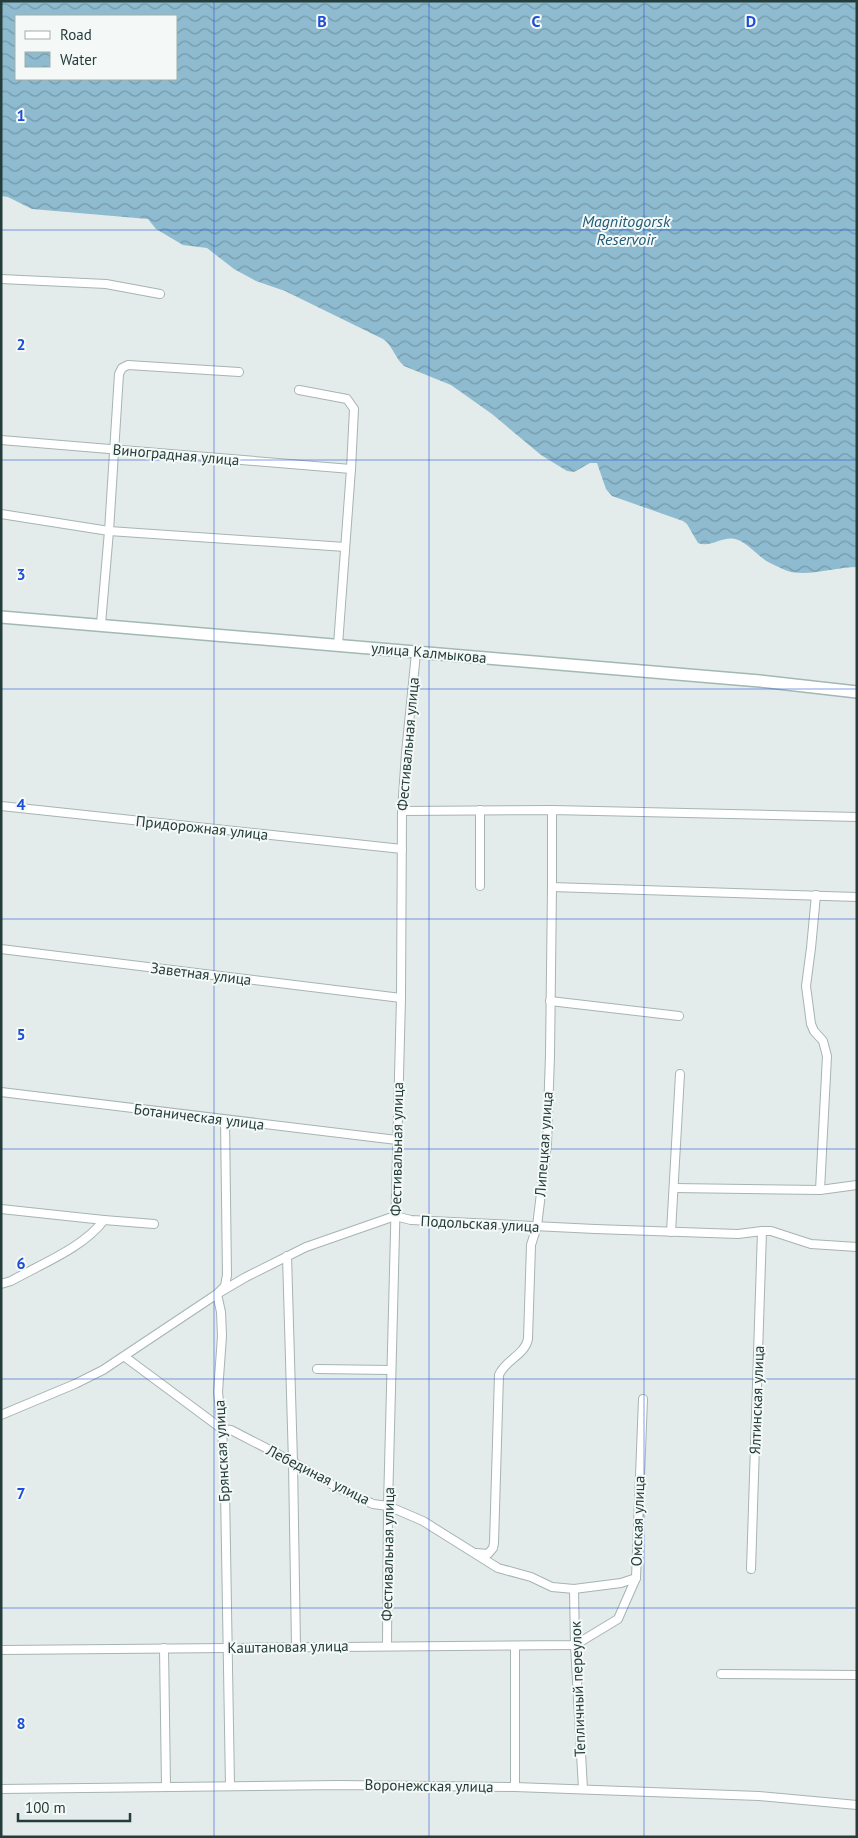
<svg xmlns="http://www.w3.org/2000/svg" width="858" height="1838" font-family="'PT Sans',sans-serif">
	<style>
		.water { fill: url(#water-waves); fill-rule: evenodd }
		.lines { fill: none; stroke-linecap: round; stroke-linejoin: round }
		.street-casing { stroke: #a6b4b2; stroke-width: 10 }
		.secondary-casing { stroke: #a2b8b3; stroke-width: 14 }
		.street { stroke: #fff; stroke-width: 8 }
		.secondary { stroke: #fff; stroke-width: 11 }
		.grid { fill: none; stroke: #1d4ed8; stroke-width: 1; stroke-opacity: 0.55 }
		.labels { text-anchor: middle; stroke-width: 4; stroke-linejoin: round; paint-order: stroke }
		.street-label { font-size: 15px; fill: #243d3a; stroke: #f4f9f7 }
		.water-label { font-size: 16px; font-style: italic; fill: #205b77; stroke: #f4f9f7 }
		.grid-label { font-size: 16px; text-anchor: middle; font-weight: bold; fill: #1d4ed8; stroke: #f4f9f7; stroke-width: 4; stroke-linejoin: round; paint-order: stroke }
	</style>
	<defs>
		<pattern id="water-waves" width="16" height="10" patternUnits="userSpaceOnUse" patternTransform="scale(1.25)"><rect width="16" height="10" fill="#8ebbcf"/><path d="M0 5q4-4 8 0t8 0" fill="none" stroke="#7499a9"/></pattern>
	</defs>
	<rect width="100%" height="100%" fill="#e3ecea"/>
	<path class="water" d="M1 1H857V567C835 567 813 576 791 572 784 570 777 566 770 563 758 557 748 542 735 539 722 536 711 548 698 543L687 524 683 521 612 496 606 489 597 463H590L574 472 567 471 541 455 492 414 451 385 404 366C395 358 393 346 383 339L285 291 256 281 234 269 207 248 183 245 156 229 148 219 32 209 8 197 1 196ZM16 16H176V79H16Z"/>
	<g class="lines">
		<defs>
			<g id="street">
				<path d="M1 279 106 284 160 294"/>
				<path d="M299 390 347 399 354 409 351 469 338 645"/>
				<path d="M1 440 351 469"/>
				<path d="M1 514 109 531 345 547"/>
				<path d="M101 624 109 531 119 374 122 368 128 365 239 372"/>
				<path d="M1 806 402 849"/>
				<path d="M480 810V886"/>
				<path d="M552 810V887L857 897"/>
				<path d="M402 811 552 810 857 817"/>
				<path d="M816 895 811 948 806 986 811 1024 814 1031 823 1041 827 1056 820 1190"/>
				<path d="M1 949 401 998"/>
				<path d="M550 1001 679 1016"/>
				<path d="M1 1092 397 1140"/>
				<path d="M225 1120 227 1275 225 1286 217 1294 221 1312 222 1336 218 1392 222 1429 225 1489 230 1786"/>
				<path d="M674 1188 820 1190 857 1185"/>
				<path d="M1 1209 104 1220C83 1248 41 1264 11 1281L1 1284"/>
				<path d="M104 1220 154 1224"/>
				<path d="M671 1232 680 1074"/>
				<path d="M287 1256 293 1462 296 1646"/>
				<path d="M125 1357 222 1429 231 1430 293 1462 338 1488 373 1504 388 1506 423 1521 498 1568 531 1577 552 1587 574 1589 621 1583 636 1578"/>
				<path d="M317 1369 391 1370"/>
				<path d="M1 1415 75 1384 103 1370 217 1294 246 1277 306 1247 395 1216 411 1220 595 1229 738 1234 762 1231H771L811 1244 857 1247"/>
				<path d="M476 1553 488 1554 493 1548 494 1543 499 1375C505 1360 525 1355 528 1339L531 1245 537 1226 547 1144 550 1055 552 887"/>
				<path d="M751 1569 762 1231"/>
				<path d="M574 1589 575 1645 583 1789"/>
				<path d="M387 1646 388 1506 401 998 402 811 406 753 416 653"/>
				<path d="M164 1648 166 1786"/>
				<path d="M1 1650 575 1645 618 1619 636 1578 643 1399"/>
				<path d="M721 1674 857 1675"/>
				<path d="M515 1787V1647"/>
				<path d="M1 1789 338 1785 515 1787 759 1796 857 1805"/>
			</g>
			<path id="secondary" d="M1 617 760 681 857 692"/>
		</defs>
		<use href="#street" class="street-casing"/>
		<use href="#secondary" class="secondary-casing"/>
		<use href="#street" class="street"/>
		<use href="#secondary" class="secondary"/>
	</g>
	<path class="grid" d="M214 1V1837M429 1V1837M644 1V1837M1 230H857M1 460H857M1 689H857M1 919H857M1 1149H857M1 1379H857M1 1608H857"/>
	<g class="labels">
		<g class="street-label">
			<text transform="translate(176 455) rotate(5)" y="5">Виноградная улица</text>
			<text transform="translate(429 653) rotate(5)" y="5">улица Калмыкова</text>
			<text transform="translate(408 744) rotate(-85)" y="5">Фестивальная улица</text>
			<text transform="translate(202 828) rotate(6)" y="5">Придорожная улица</text>
			<text transform="translate(201 974) rotate(7)" y="5">Заветная улица</text>
			<text transform="translate(199 1117) rotate(7)" y="5">Ботаническая улица</text>
			<text transform="translate(544 1144) rotate(-86)" y="5">Липецкая улица</text>
			<text transform="translate(397 1149) rotate(-89)" y="5">Фестивальная улица</text>
			<text transform="translate(480 1224) rotate(3)" y="5">Подольская улица</text>
			<text transform="translate(757 1400) rotate(-88)" y="5">Ялтинская улица</text>
			<text transform="translate(222 1451) rotate(-93)" y="5">Брянская улица</text>
			<text transform="translate(318 1475) rotate(27)" y="5">Лебединая улица</text>
			<text transform="translate(638 1521) rotate(-88)" y="5">Омская улица</text>
			<text transform="translate(388 1554) rotate(-89)" y="5">Фестивальная улица</text>
			<text transform="translate(288 1647) rotate(-1)" y="5">Каштановая улица</text>
			<text transform="translate(578 1689) rotate(-92)" y="5">Тепличный переулок</text>
			<text transform="translate(429 1786) rotate(1)" y="5">Воронежская улица</text>
		</g>
		<g class="water-label">
			<text x="626" y="227">Magnitogorsk<tspan x="626" dy="18">Reservoir</tspan></text>
		</g>
	</g>
	<g class="grid-label">
		<text x="322" y="27">B</text>
		<text x="536" y="27">C</text>
		<text x="751" y="27">D</text>
		<text x="21" y="121">1</text>
		<text x="21" y="350">2</text>
		<text x="21" y="580">3</text>
		<text x="21" y="810">4</text>
		<text x="21" y="1040">5</text>
		<text x="21" y="1269">6</text>
		<text x="21" y="1499">7</text>
		<text x="21" y="1729">8</text>
	</g>
	<rect width="858" height="1838" fill="none" stroke="#243d3a" stroke-width="5"/>
	<rect x="15" y="15" width="162" height="65" fill="#f4f9f7" stroke="#a1aeab"/>
	<rect x="25" y="31" width="25" height="8" fill="#ffffff" stroke="#a1aeab"/>
	<text x="60" y="40" font-size="15" fill="#243d3a">Road</text>
	<rect x="25" y="52" width="25" height="15" fill="url(#water-waves)" stroke="#a1aeab"/>
	<text x="60" y="65" font-size="15" fill="#243d3a">Water</text>
	<path d="M18 1813v8h112v-8" fill="none" stroke="#243d3a" stroke-width="2.5"/>
	<text x="25" y="1813" font-size="15" fill="#243d3a" stroke="#f4f9f7" stroke-width="4" paint-order="stroke">100 m</text>
</svg>
